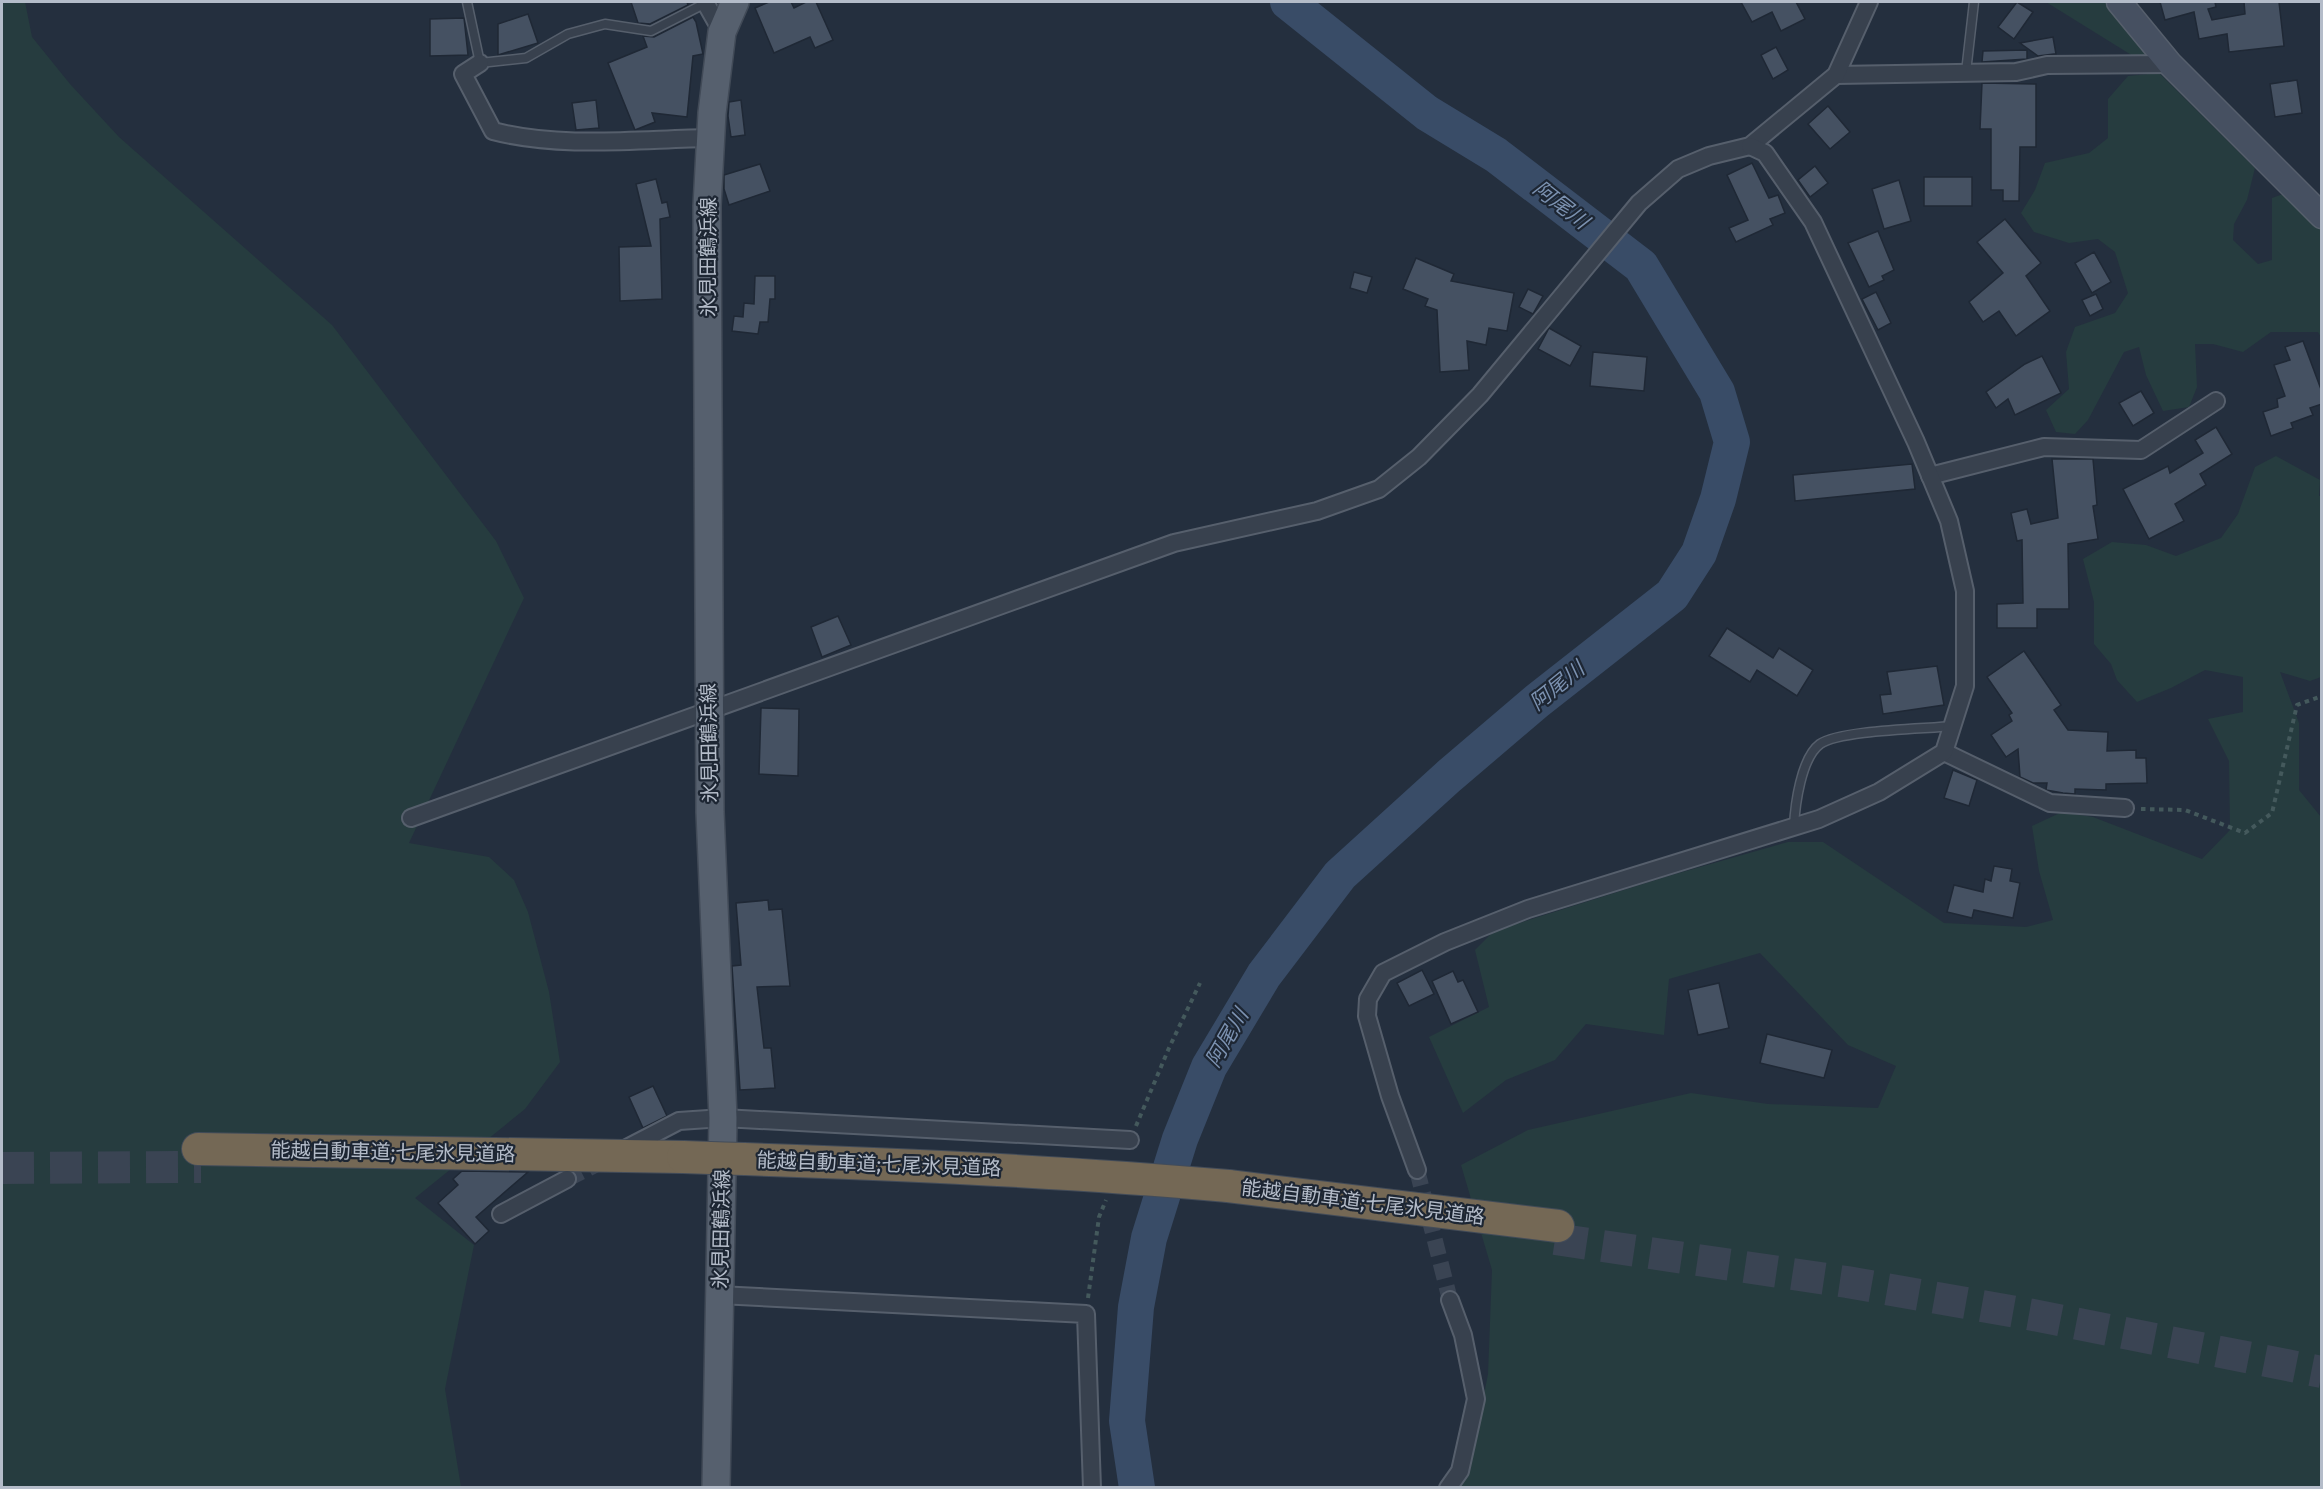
<svg xmlns="http://www.w3.org/2000/svg" width="2323" height="1489" font-family="'Fira Sans','Noto Sans JP',sans-serif">
	<style>
		.green { fill: #263c3f }
		.lines { fill: none; stroke-linecap: round; stroke-linejoin: round }
		.river { stroke: #394c67; stroke-width: 36 }
		.building { fill: #455162; stroke: #1f2835; stroke-width: 1.5 }
		.street-tunnel { stroke: #3a4453; stroke-width: 16; stroke-dasharray: 16 8; stroke-linecap: butt }
		.highway-tunnel { stroke: #3a4453; stroke-width: 32; stroke-dasharray: 32 16; stroke-linecap: butt }
		.lane-casing { stroke: #565f6c; stroke-width: 11 }
		.street-casing { stroke: #565f6c; stroke-width: 20 }
		.secondary-casing { stroke: #565f6c; stroke-width: 27 }
		.primary-casing { stroke: #414a57; stroke-width: 30 }
		.highway-casing { stroke: #434c59; stroke-width: 34 }
		.path { stroke: #44595c; stroke-width: 4; stroke-dasharray: 4.5 4.5; stroke-linecap: butt }
		.lane { stroke: #38414e; stroke-width: 8 }
		.street { stroke: #38414e; stroke-width: 16 }
		.secondary { stroke: #465061; stroke-width: 24 }
		.primary { stroke: #56606e; stroke-width: 27 }
		.highway { stroke: #746855; stroke-width: 32 }
		.highway-bridge-casing { stroke: #434c59; stroke-width: 34; stroke-linecap: butt }
		.highway-bridge { stroke: #746855; stroke-width: 32 }
		.labels { text-anchor: middle; stroke-width: 4.5; stroke-linejoin: round; paint-order: stroke }
		.street-label { font-size: 20px; fill: #b4bcc9; stroke: #1d2633 }
		.water-label { font-size: 21px; font-style: italic; fill: #7c92b1; stroke: #1d2633 }
	</style>
	<rect width="100%" height="100%" fill="#242f3e"/>
	<g class="green">
		<path d="M2 2H25L32 37 70 84 119 137 332 325 496 541 524 598 409 843 489 857 514 880 528 912 549 992 560 1062 525 1109 415 1198 474 1245 445 1389 461 1487 2 1488Z"/>
		<path d="M2046 2H2106L2146 56H2133Z"/>
		<path d="M2159 73 2255 168 2247 200 2234 224 2233 240 2258 264 2272 260V198L2286 193 2321 227V337L2318 332H2271L2243 352 2213 344H2195L2197 387 2189 407 2163 411 2146 375 2139 347 2124 352 2088 420 2075 434 2056 432 2046 410 2069 389 2066 352 2075 327 2115 313 2128 293 2115 252 2098 239 2069 243 2034 232 2021 213 2035 190 2045 163 2089 153 2108 138V99L2128 76Z"/>
		<path d="M2276 456 2320 480 2319 496H2322L2321 677 2310 681 2280 672 2299 723V790L2321 817V1487H1458L1469 1472 1488 1374 1492 1270 1461 1165 1528 1130 1691 1093 1768 1104 1878 1108 1896 1066 1848 1045 1760 953 1669 979 1664 1035 1586 1024 1555 1060 1506 1080 1463 1113 1429 1037 1489 1007 1475 950 1494 931 1665 877 1788 842H1823L1944 923 2026 927 2053 920 2039 871 2032 826 2062 812 2093 817 2202 859 2230 830 2229 761 2208 719 2243 712V677L2205 670 2171 688 2137 702 2117 680 2111 664 2094 644V602L2083 559 2112 542 2146 545 2176 556 2221 538 2238 514 2255 467Z"/>
	</g>
	<g class="lines">
		<path class="river" d="M1137 1488 1127 1421 1136 1307 1149 1238 1180 1139 1209 1067 1264 975 1340 875 1449 776 1537 701 1672 595 1699 553 1718 499 1732 442 1717 392 1641 266 1496 155 1427 113 1288 2"/>
	</g>
	<g class="building">
		<path d="M631 2H687L688 5 650 24 638 23Z"/>
		<path d="M769 2H791L794 8 806 2H816L833 40 815 48 810 37 774 53 755 8Z"/>
		<path d="M1741 2H1796L1805 19 1781 31 1772 12 1752 22Z"/>
		<path d="M2017 2 2033 12 2014 39 1998 27Z"/>
		<path d="M2160 2H2215L2216 7 2208 9 2212 20 2245 14 2244 2H2279L2284 46 2229 52 2227 34 2199 39 2194 12 2165 20Z"/>
		<path d="M528 14 538 43 498 55V24Z"/>
		<path d="M693 17 696 22 703 54 693 56 687 117 652 113 655 122 635 130 608 63 647 47 643 36 654 37Z"/>
		<path d="M464 18 468 55 430 56V19Z"/>
		<path d="M2053 37 2056 54H2054L2038 56 2020 43Z"/>
		<path d="M1776 47 1788 70 1773 79 1761 55Z"/>
		<path d="M2027 50V59L1982 62 1983 51Z"/>
		<path d="M2297 80 2302 113 2275 117 2270 84Z"/>
		<path d="M1982 83 2036 84V147H2020L2019 201H2003V190H1991V129H1980Z"/>
		<path d="M596 100 599 128 576 130 572 103Z"/>
		<path d="M741 100 745 135 731 137 728 116 729 102Z"/>
		<path d="M1828 106 1850 132 1830 149 1808 124Z"/>
		<path d="M1752 163 1769 198 1778 195 1785 213 1770 219 1773 225 1736 242 1729 228 1748 220 1727 175Z"/>
		<path d="M760 164 770 191 729 205 724 189V175Z"/>
		<path d="M1815 166 1828 183 1810 197 1798 180Z"/>
		<rect x="1924" y="177" width="48" height="29"/>
		<path d="M656 179 662 203 667 202 670 217 660 219 662 299 620 301 619 247 651 246 636 184Z"/>
		<path d="M1899 180 1911 221 1884 229 1872 189Z"/>
		<path d="M2005 219 2041 263 2026 276 2050 311 2016 336 1999 311 1983 322 1969 302 2003 273 1977 242Z"/>
		<path d="M1878 231 1894 270 1882 276 1884 280 1869 287 1848 243Z"/>
		<path d="M2094 252 2111 282 2092 293 2075 263Z"/>
		<path d="M1416 258 1454 274 1451 281 1514 293 1507 331 1489 328 1486 345 1467 341 1469 370 1440 372 1437 310 1425 306 1428 299 1403 289Z"/>
		<path d="M1354 272 1372 277 1367 293 1350 288Z"/>
		<path d="M755 276H775V299H770L768 322H760L758 334 732 331 734 316 743 317 744 303 754 304Z"/>
		<path d="M1528 289 1543 296 1533 314 1519 307Z"/>
		<path d="M1876 292 1891 323 1878 330 1862 299Z"/>
		<path d="M2096 294 2103 309 2090 316 2082 300Z"/>
		<path d="M1549 328 1581 346 1570 366 1538 349Z"/>
		<path d="M2303 341 2322 392V404L2310 408 2313 415 2291 423 2293 428 2271 436 2263 412 2278 407 2277 399 2285 396 2274 365 2290 360 2285 347Z"/>
		<path d="M1593 352 1647 357 1644 391 1590 386Z"/>
		<path d="M2042 356 2061 393 2015 415 2008 399 1996 408 1986 392 2025 364Z"/>
		<path d="M2141 391 2154 413 2133 426 2119 403Z"/>
		<path d="M2216 427 2232 454 2200 474 2206 485 2175 504 2184 521 2149 539 2123 489 2168 466 2170 473 2203 453 2195 440Z"/>
		<path d="M2052 459H2093L2097 505 2093 506 2098 539 2068 544 2069 609H2037V628H1997V604L2023 603 2022 540 2017 541 2011 513 2027 509 2031 524 2058 518Z"/>
		<path d="M1912 464 1915 489 1795 501 1793 475Z"/>
		<path d="M838 616 851 645 822 657 811 627Z"/>
		<path d="M1727 628 1773 658 1779 648 1813 670 1797 696 1757 670 1750 682 1709 656Z"/>
		<path d="M2024 651 2061 705 2054 710 2068 730 2108 732 2107 751 2136 750V758H2146L2147 783 2106 784V790L2075 789V794L2063 793 2046 790 2047 783H2033L2020 777 2018 749 2006 757 1991 735 2012 721 2009 715 2012 713 1987 677Z"/>
		<path d="M1937 666 1944 705 1883 714 1880 695 1891 694 1887 672Z"/>
		<path d="M761 708 799 709 798 776 759 774Z"/>
		<path d="M1953 770 1977 780 1969 806 1944 798Z"/>
		<path d="M1994 866 2012 869 2010 881 2020 883 2013 918 1974 910 1972 918 1947 912 1954 885 1983 892 1985 879 1991 881Z"/>
		<path d="M768 900 769 910 782 909 790 986 757 987 764 1048H771L775 1088 740 1090 732 966 741 965 736 903Z"/>
		<path d="M1422 970 1434 994 1409 1006 1397 983Z"/>
		<path d="M1453 971 1458 982 1463 980 1478 1012 1451 1024 1432 981Z"/>
		<path d="M1719 983 1729 1028 1698 1035 1688 990Z"/>
		<path d="M1767 1034 1832 1050 1824 1078 1760 1063Z"/>
		<path d="M653 1086 667 1116 643 1128 629 1097Z"/>
		<path d="M462 1171 528 1172 476 1217 489 1231 475 1244 438 1203 458 1185 453 1179Z"/>
	</g>
	<g class="lines">
		<g class="street-tunnel">
			<path d="M1417 1170 1450 1300"/>
			<path d="M567 1179 603 1161"/>
		</g>
		<g class="highway-tunnel">
			<path d="M2 1168 201 1167"/>
			<path d="M1555 1239 1847 1282 2033 1315 2322 1372"/>
		</g>
		<defs>
			<g id="lane">
				<path d="M467 2 480 63 526 58 568 34 605 24 651 31 706 3"/>
				<path d="M1966 72 1974 2"/>
				<path d="M1794 827C1795 805 1801 758 1820 744 1840 730 1924 729 1953 726"/>
			</g>
			<g id="street">
				<path d="M705 2 722 32"/>
				<path d="M480 63 463 74 493 131C562 149 640 139 711 138"/>
				<path d="M1836 75 2016 72 2047 65 2170 64"/>
				<path d="M1930 476 2044 447 2141 450 2216 401"/>
				<path d="M1944 752 2050 803 2125 808"/>
				<path d="M411 818 1174 543 1317 511 1379 489 1419 457 1480 395 1639 203 1678 169 1709 156 1750 146 1836 75 1869 2"/>
				<path d="M625 1149 679 1121 723 1118 1130 1140"/>
				<path d="M1417 1170 1390 1096 1367 1016 1368 999 1383 973 1445 942 1528 909 1819 819 1879 792 1944 752 1965 686V591L1949 521 1916 442 1813 222 1765 153 1750 146"/>
				<path d="M501 1214 567 1179"/>
				<path d="M719 1295 1086 1314 1092 1488"/>
				<path d="M1448 1488 1460 1471 1476 1399 1463 1335 1450 1300"/>
			</g>
			<path id="secondary" d="M2119 2 2170 64 2322 216"/>
			<path id="primary" d="M716 1488 723 1118 710 812 707 206 712 113 722 32 735 2"/>
			<g id="highway">
				<path d="M198 1149 683 1157"/>
				<path d="M1228 1186 1558 1226"/>
			</g>
		</defs>
		<use href="#lane" class="lane-casing"/>
		<use href="#street" class="street-casing"/>
		<use href="#secondary" class="secondary-casing"/>
		<use href="#primary" class="primary-casing"/>
		<use href="#highway" class="highway-casing"/>
		<g class="path">
			<path d="M2141 809 2185 810 2245 833 2272 813 2297 705 2322 696"/>
			<path d="M1136 1126 1169 1048 1200 983"/>
			<path d="M1088 1298 1099 1217 1106 1200"/>
		</g>
		<use href="#lane" class="lane"/>
		<use href="#street" class="street"/>
		<use href="#secondary" class="secondary"/>
		<use href="#primary" class="primary"/>
		<use href="#highway" class="highway"/>
		<defs>
			<path id="highway-bridge" d="M683 1157C865 1163 1047 1170 1228 1186"/>
		</defs>
		<use href="#highway-bridge" class="highway-bridge-casing"/>
		<use href="#highway-bridge" class="highway-bridge"/>
	</g>
	<g class="labels">
		<g class="street-label">
			<text transform="translate(708 257) rotate(-90)" y="7">氷見田鶴浜線</text>
			<text transform="translate(709 743) rotate(-91)" y="7">氷見田鶴浜線</text>
			<text transform="translate(393 1152) rotate(1)" y="7">能越自動車道;七尾氷見道路</text>
			<text transform="translate(879 1164) rotate(2)" y="7">能越自動車道;七尾氷見道路</text>
			<text transform="translate(1363 1202) rotate(7)" y="7">能越自動車道;七尾氷見道路</text>
			<text transform="translate(721 1229) rotate(-89)" y="7">氷見田鶴浜線</text>
		</g>
		<g class="water-label">
			<text transform="translate(1561 205) rotate(38)" y="7">阿尾川</text>
			<text transform="translate(1557 686) rotate(-39)" y="7">阿尾川</text>
			<text transform="translate(1227 1038) rotate(-60)" y="7">阿尾川</text>
		</g>
	</g>
	<rect width="2323" height="1489" fill="none" stroke="#b4bcc9" stroke-width="6"/>
</svg>
